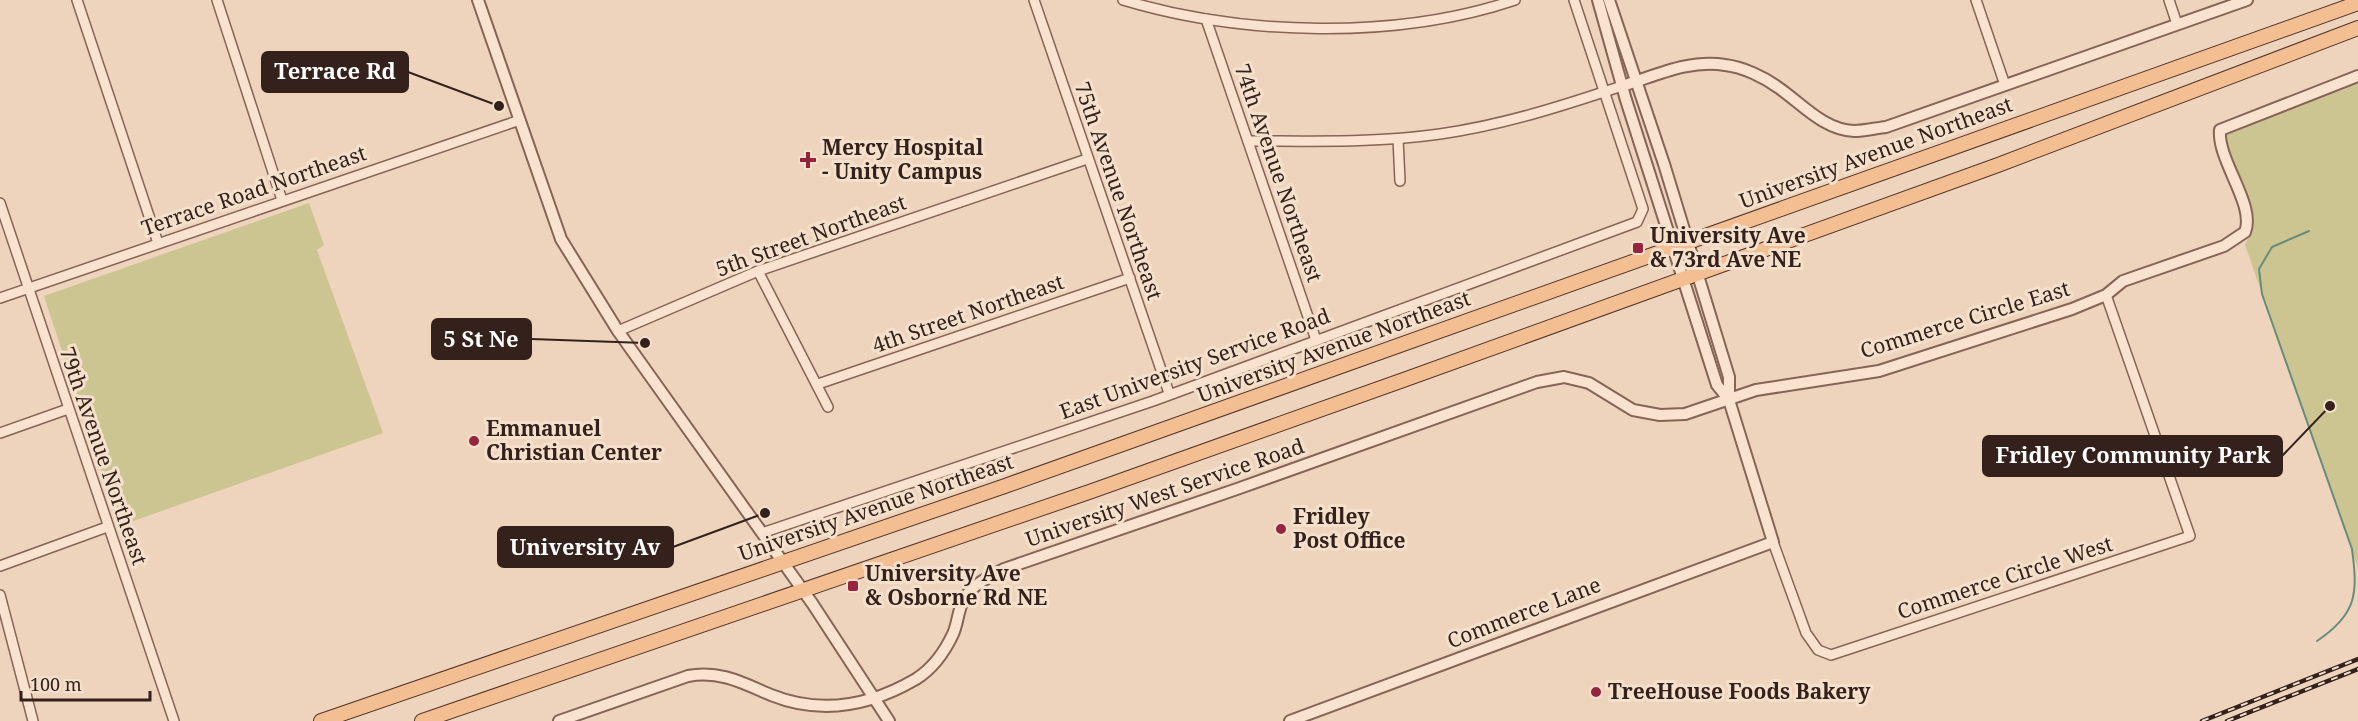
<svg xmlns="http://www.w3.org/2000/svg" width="2358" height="721" font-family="'Noto Serif',serif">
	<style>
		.green { fill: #ccc591 }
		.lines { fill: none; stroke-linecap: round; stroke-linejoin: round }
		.stream { stroke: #688c7b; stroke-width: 2 }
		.minor-casing { stroke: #866456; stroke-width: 12 }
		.tertiary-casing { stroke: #866456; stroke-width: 14 }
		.primary-casing { stroke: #53342a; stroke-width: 16 }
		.minor { stroke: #f9e3cf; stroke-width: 9 }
		.tertiary { stroke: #f9e3cf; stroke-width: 10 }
		.primary { stroke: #f3bf92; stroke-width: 14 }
		.rail-casing { stroke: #35211b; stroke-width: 4.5 }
		.rail { stroke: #f5e0cc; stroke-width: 2; stroke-dasharray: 7; stroke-linecap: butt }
		.poi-dot { fill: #95253f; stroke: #f5e0cc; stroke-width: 2 }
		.labels { text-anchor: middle; stroke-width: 6; stroke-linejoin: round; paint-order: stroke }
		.poi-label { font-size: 21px; font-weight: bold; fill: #35211b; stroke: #f5e0cc; text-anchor: start }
		.street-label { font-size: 21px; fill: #35211b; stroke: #f5e0cc }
		.leader { fill: none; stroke: #35211b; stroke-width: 2 }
		.callout-dot { fill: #35211b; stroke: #f5e0cc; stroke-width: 2 }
		.callout { fill: #35211b; stroke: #35211b; stroke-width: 2 }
		.callout-label { font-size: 22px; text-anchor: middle; font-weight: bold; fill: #fff }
	</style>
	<rect width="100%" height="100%" fill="#eed4bc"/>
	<g class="green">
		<path d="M2358 84V568L2245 245 2254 226 2224 135Z"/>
		<path d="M309 203 324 245 317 250 383 433 119 526 44 296Z"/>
	</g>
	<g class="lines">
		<path class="stream" d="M2309 231 2272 247 2259 269 2262 294 2352 549C2358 594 2357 614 2317 641"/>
		<defs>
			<g id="minor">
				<path d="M77 0 158 243"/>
				<path d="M217 0 282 200"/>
				<path d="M1034 0 1169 393"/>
				<path d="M1123 0C1243 36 1396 40 1515 0"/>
				<path d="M1976 0 2005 85"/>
				<path d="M2169 0 2177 24"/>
				<path d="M1206 19 1316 340"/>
				<path d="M1398 139 1400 181"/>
				<path d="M1248 141C1312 141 1376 143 1440 134 1503 125 1562 106 1622 86"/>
				<path d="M0 203 174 721"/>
				<path d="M758 271 828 407"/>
				<path d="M0 298 520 120"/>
				<path d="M618 331 758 271 1087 159"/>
				<path d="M818 384 1130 278"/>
				<path d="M0 433 68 409"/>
				<path d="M762 533 1153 401 1637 222 1643 209 1574 0"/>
				<path d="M1773 542 1806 633 1818 650 1831 655 2190 536 2106 295"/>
				<path d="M0 566 107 527"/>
				<path d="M0 595 33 721"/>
			</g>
			<g id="tertiary">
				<path d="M478 0 561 239 618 331 812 603 889 721"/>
				<path d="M1598 0 1626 100 1717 385 1729 400"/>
				<path d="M1622 86C1655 76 1689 59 1725 65 1743 67 1764 77 1779 88 1802 104 1824 130 1854 131 1864 131 1876 128 1886 127L2247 0"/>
				<path d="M559 721 688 676C720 670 743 683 771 695 821 715 870 706 916 679 932 669 945 651 953 634 958 623 958 609 964 599 973 584 989 577 1004 569L1237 489 1537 382 1564 377 1589 383 1633 410 1660 415 1685 414 1756 390 1879 371 2072 309 2106 295 2123 281 2224 246 2245 232C2256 205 2217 160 2220 130L2358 76"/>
				<path d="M1290 721 1773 542 1729 400V377L1664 164 1609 0"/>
			</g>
			<g id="primary">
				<path d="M321 721 1005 486 2358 3"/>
				<path d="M422 721 1092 491 1409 378 1998 165 2358 28"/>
			</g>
		</defs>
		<use href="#minor" class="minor-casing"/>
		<use href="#tertiary" class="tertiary-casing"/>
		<use href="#primary" class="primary-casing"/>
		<use href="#minor" class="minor"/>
		<use href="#tertiary" class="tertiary"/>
		<use href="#primary" class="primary"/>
		<defs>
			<g id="rail">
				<path d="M2202 721 2358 659"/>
				<path d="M2227 721 2358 669"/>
			</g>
		</defs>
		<use href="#rail" class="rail-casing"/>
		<use href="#rail" class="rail"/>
	</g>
	<g class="poi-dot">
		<path d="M805 151h6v6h6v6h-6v6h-6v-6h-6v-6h6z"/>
		<rect x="1632" y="242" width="12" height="12" rx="3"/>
		<circle cx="474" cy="441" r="6"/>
		<circle cx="1281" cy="529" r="6"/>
		<rect x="847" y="580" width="12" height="12" rx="3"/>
		<circle cx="1596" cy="692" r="6"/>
	</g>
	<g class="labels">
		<g class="poi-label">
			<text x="822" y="155">Mercy Hospital<tspan x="822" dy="24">- Unity Campus</tspan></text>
			<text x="1650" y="243">University Ave<tspan x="1650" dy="24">&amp; 73rd Ave NE</tspan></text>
			<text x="486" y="436">Emmanuel<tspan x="486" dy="24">Christian Center</tspan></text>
			<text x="1293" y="524">Fridley<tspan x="1293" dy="24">Post Office</tspan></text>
			<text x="865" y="581">University Ave<tspan x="865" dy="24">&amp; Osborne Rd NE</tspan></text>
			<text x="1608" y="699">TreeHouse Foods Bakery</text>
		</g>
		<g class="street-label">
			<text transform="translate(1876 153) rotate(-20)" y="7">University Avenue Northeast</text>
			<text transform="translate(1278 173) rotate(71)" y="7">74th Avenue Northeast</text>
			<text transform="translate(254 191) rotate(-19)" y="7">Terrace Road Northeast</text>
			<text transform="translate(1118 191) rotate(71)" y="7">75th Avenue Northeast</text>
			<text transform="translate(811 236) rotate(-20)" y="7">5th Street Northeast</text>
			<text transform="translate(968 314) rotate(-19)" y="7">4th Street Northeast</text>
			<text transform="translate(1965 320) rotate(-17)" y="7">Commerce Circle East</text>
			<text transform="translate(1334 347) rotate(-20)" y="7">University Avenue Northeast</text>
			<text transform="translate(1195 364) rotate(-20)" y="7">East University Service Road</text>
			<text transform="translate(103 456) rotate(71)" y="7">79th Avenue Northeast</text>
			<text transform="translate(1165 493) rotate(-19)" y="7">University West Service Road</text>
			<text transform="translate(876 508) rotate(-19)" y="7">University Avenue Northeast</text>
			<text transform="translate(2005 578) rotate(-18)" y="7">Commerce Circle West</text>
			<text transform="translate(1524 613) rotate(-21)" y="7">Commerce Lane</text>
		</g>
	</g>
	<path class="leader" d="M499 106L408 72M645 343L531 339M2330 406L2282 456M765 513L673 547"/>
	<g class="callout-dot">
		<circle cx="499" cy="106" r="6"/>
		<circle cx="645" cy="343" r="6"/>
		<circle cx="2330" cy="406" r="6"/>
		<circle cx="765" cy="513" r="6"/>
	</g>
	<g class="callout">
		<rect x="262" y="52" width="146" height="40" rx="6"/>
		<rect x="432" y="319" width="99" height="40" rx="6"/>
		<rect x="1983" y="436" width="299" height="40" rx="6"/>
		<rect x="498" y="527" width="175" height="40" rx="6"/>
	</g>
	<g class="callout-label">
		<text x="335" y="79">Terrace Rd</text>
		<text x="481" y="347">5 St Ne</text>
		<text x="2133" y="463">Fridley Community Park</text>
		<text x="585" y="555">University Av</text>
	</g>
	<path d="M21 691v9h129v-9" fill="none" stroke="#35211b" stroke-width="3"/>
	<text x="30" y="691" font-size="18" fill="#35211b" stroke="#f5e0cc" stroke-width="4.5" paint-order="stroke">100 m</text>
</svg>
